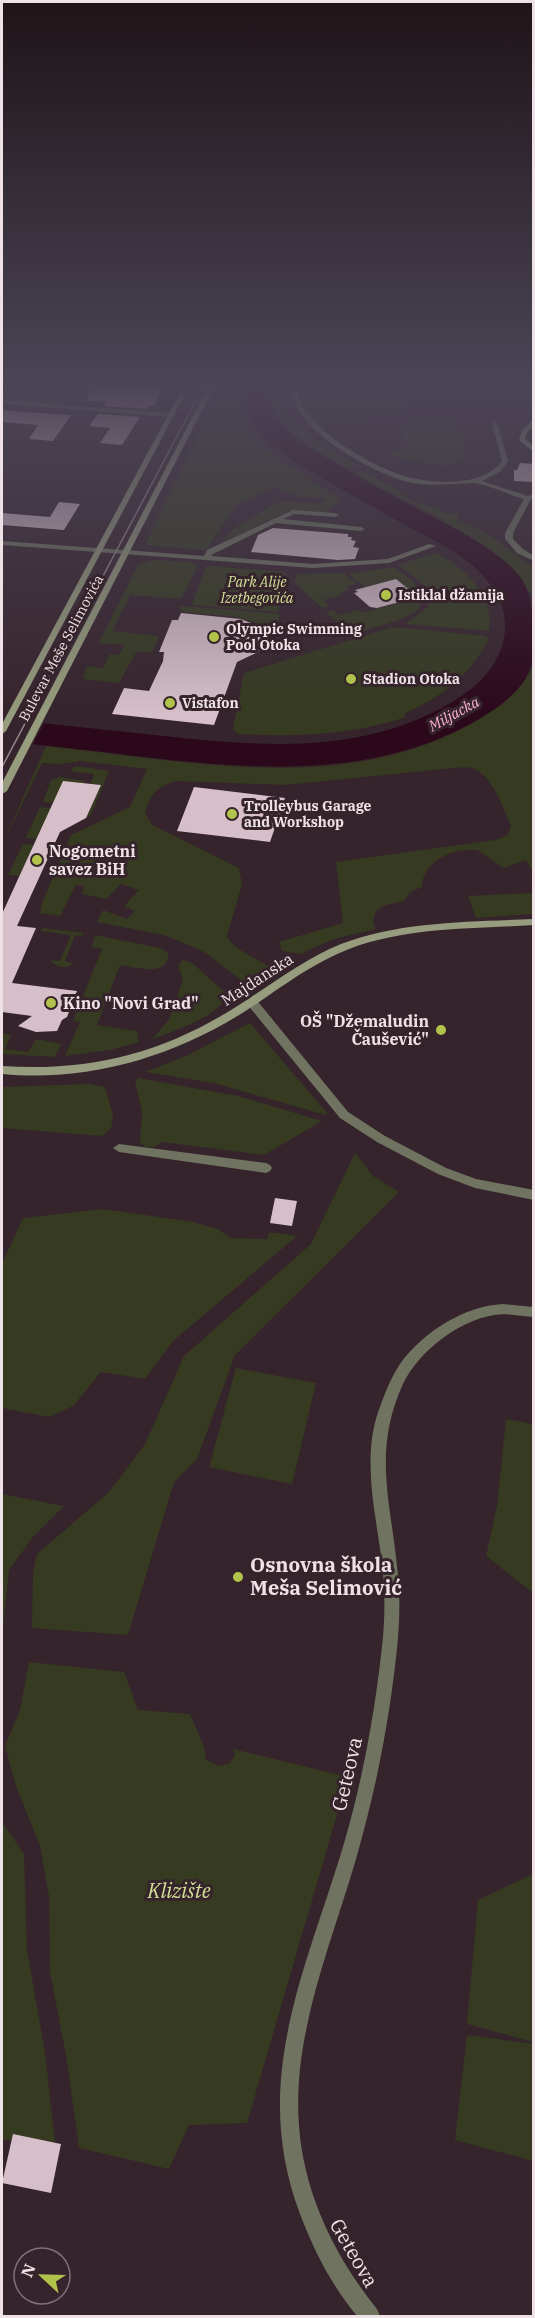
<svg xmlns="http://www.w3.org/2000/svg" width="535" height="2318" font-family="'IBM Plex Serif',serif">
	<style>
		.green { fill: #353a20 }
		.water { fill: #2c081b }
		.pier { fill: #36242c }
		.building { fill: #d6bfc8 }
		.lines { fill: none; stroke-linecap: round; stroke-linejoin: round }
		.street { fill: #6f7360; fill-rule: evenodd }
		.secondary { fill: #969c7d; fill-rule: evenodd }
		.tram { stroke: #94868c; stroke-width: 1.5 }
		.poi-dot { fill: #b2c34c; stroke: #36242c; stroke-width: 2 }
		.labels { text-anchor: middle; stroke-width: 6; stroke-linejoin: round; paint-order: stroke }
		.far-park-label { font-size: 14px; font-style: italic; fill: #d3e097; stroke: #36242c }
		.far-poi-label { font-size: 14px; font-weight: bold; fill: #eee2e7; stroke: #36242c; text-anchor: start }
		.far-street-label { font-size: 14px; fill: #eee2e7; stroke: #36242c }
		.far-water-label { font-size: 15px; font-style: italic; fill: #f9afd0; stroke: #36242c }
		.poi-label { font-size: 16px; font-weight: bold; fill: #eee2e7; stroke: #36242c; text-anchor: start }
		.street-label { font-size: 16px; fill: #eee2e7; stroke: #36242c }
		.near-poi-label { font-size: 20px; font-weight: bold; fill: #eee2e7; stroke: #36242c; text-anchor: start }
		.near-street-label { font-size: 20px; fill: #eee2e7; stroke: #36242c }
		.near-park-label { font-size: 20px; font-style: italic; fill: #d3e097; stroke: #36242c }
	</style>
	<rect width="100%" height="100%" fill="#36242c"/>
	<g class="green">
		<path d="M220 389H233L251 440 341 500 326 512 290 510 220 544 233 529 278 502 325 503V499L301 497 274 487 236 505 206 550 145 545Z"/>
		<path d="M273 389H280C283 428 328 450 359 466L350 469C319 452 271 430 273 389Z"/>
		<path d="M301 389H351V392L405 395 400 417 368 416 367 420 311 418 304 408Z"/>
		<path d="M407 418 455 421 456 433H464L462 461H454L453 466 422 464V460L400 459V456H391V453L407 448 408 442 403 439 404 429 410 428 406 424Z"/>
		<path d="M362 470 409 497 410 500 438 509 445 514 458 513 457 520 488 534 533 567V598C501 541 411 506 354 473Z"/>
		<path d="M435 553C464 565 496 598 489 631L405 624 427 608 430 595 422 583 398 565Z"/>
		<path d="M154 560 189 562 198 566 181 599 130 595 112 631 159 636 152 653 139 651 135 654 119 683 83 679 87 666 103 668 110 654 119 655 124 645 99 643 138 565Z"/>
		<path d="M206 566 286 572 278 612 192 605Z"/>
		<path d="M394 567C406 576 424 586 422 603L418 610 402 619 351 635 326 612 333 610 339 615 359 610 363 613 417 597 396 579 365 587 348 574Z"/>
		<path d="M343 573 357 584 346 587 348 590 340 593 342 595 323 600 329 606 322 608 294 582 298 574Z"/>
		<path d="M182 606 280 614 277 627 263 626 237 617 184 612 178 608Z"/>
		<path d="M393 627 485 636 489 639C465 680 447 693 404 714L406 717C354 735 295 737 238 734L233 729 244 673Z"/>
		<path d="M533 666V872L526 860 504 868 477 850C453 848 423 860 422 887L410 892 404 901 386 905 376 911 373 921 375 929 334 939 300 954 282 951 279 942 343 923 336 862 495 840 508 835 511 825C501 805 490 766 464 767L285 785 177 781C158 786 150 794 145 813L152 825 239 868 242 884 227 936C233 951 258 957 270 968L271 972 257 982 246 984 206 953 186 944 164 935 97 922 103 910 127 919 135 911 124 906 139 890 121 884 106 899 82 894 84 886 76 885 60 916 40 913 42 903 71 835 130 807 147 769 80 761 61 764 42 763 2 845 46 746C183 760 339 796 467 726 495 710 518 694 533 666Z"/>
		<path d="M76 766 109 771 91 815 86 818 101 785 90 784 94 774 70 771Z"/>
		<path d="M60 777 86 781 53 803 43 802 51 780Z"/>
		<path d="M40 807 51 808 36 839 26 838Z"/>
		<path d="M23 844 34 845 19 876 8 875Z"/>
		<path d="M533 888V914L476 918 468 896 531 893Z"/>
		<path d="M42 928 84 933 82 936 75 935 65 961 73 963 68 967H60L51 962V960L60 961 71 935 41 931Z"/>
		<path d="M95 935 160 948 168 953C170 978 135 967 120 965L97 1025 137 1031 139 1042 110 1050 65 1056 80 1022 73 1021 102 949 92 947Z"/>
		<path d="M183 960 192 963 228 995C215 1019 175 1030 151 1040L169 1020 183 979 178 965Z"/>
		<path d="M250 1023 327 1113 326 1115 214 1083 145 1072 186 1056Z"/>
		<path d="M2 1033 11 1035 5 1049 28 1052 36 1039 61 1044 55 1057 2 1054Z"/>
		<path d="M138 1078 238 1096 322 1121 264 1155 162 1142 155 1147H145L140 1142 142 1112 135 1082Z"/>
		<path d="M89 1084 105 1087 113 1115 111 1128 102 1136 2 1128V1087Z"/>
		<path d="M355 1153 373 1176 399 1192 235 1355 197 1459 174 1482 128 1635 32 1628 33 1573 37 1554 109 1492 145 1444 184 1356 311 1244Z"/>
		<path d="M103 1209 193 1222 218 1229 230 1238 267 1239 269 1232 297 1236 173 1341 145 1379 101 1372 73 1406 49 1417 2 1408V1264L23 1218Z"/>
		<path d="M236 1368 316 1383 292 1484 209 1467Z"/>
		<path d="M506 1419 533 1424V1593L486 1556 497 1506Z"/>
		<path d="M2 1494 64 1506 33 1537 9 1570 3 1627Z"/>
		<path d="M29 1662 124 1672 138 1710 190 1714 204 1747 206 1760 219 1766 230 1763 235 1755 233 1749 348 1777 247 2123 189 2125 169 2169 79 2148 67 2061 50 1972 49 1896 40 1846 16 1786 5 1746 20 1710Z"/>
		<path d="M2 1822 24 1854 27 1949 45 2053 55 2142 2 2140Z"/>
		<path d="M533 1874V2042L467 2024 478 1900Z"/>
		<path d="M467 2035 533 2044V2161L455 2140Z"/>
	</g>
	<path class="water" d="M243 389H270C268 412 284 426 299 440 340 468 386 492 431 516 461 532 495 548 519 575 535 597 533 625 533 653 533 680 510 699 489 713 381 781 255 770 135 756 90 750 46 746 2 741V719C50 724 98 729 146 734 247 745 354 758 447 705 463 696 480 684 491 668 510 641 510 611 490 584 469 555 429 538 398 521 358 499 318 477 281 452 260 436 243 416 243 389Z"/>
	<path class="pier" d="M2 716 45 721 31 748 2 744Z"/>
	<g class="building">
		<path d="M93 389H163L154 406H148L146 409 104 406 106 402 85 401Z"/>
		<path d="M2 410 24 412 71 415 53 441 29 439 38 425 2 422Z"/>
		<path d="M98 414 140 417 122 445 100 443 110 428 89 426Z"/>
		<path d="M520 463 534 464V482L514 481V470H517Z"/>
		<path d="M59 502 80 504 64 530 2 525V513L50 517Z"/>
		<path d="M273 528 348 534V537H352L351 540 356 541 353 547 359 548 355 559 338 560 251 552 258 535Z"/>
		<path d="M396 579 418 597 377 608 370 607 354 593 358 592 355 590Z"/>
		<path d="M181 613 241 619 253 624 263 635 264 644 258 652 237 662 214 725 112 714 124 688 149 691 163 661 164 652H159L172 620H178Z"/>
		<path d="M63 781 101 785 86 818 60 832 17 926 36 928 12 983 77 991 67 1017 62 1020 57 1031 36 1032 18 1026 32 1016 2 1012V914Z"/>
		<path d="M194 787 285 798 270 842 177 831Z"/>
		<path d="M275 1198 297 1201 292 1226 270 1223Z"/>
		<path d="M13 2134 61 2144 51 2193 2 2183Z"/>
	</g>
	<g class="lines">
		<g class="street">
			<path d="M291 389H297C301 428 377 470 412 478 439 484 484 486 502 461L492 423 497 422 508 461 501 471 482 481 528 496 534 494V499H531L513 533V539L523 549 534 556V561L517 553 505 539V533L524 499C510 495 485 483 472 483 450 484 429 487 408 482 371 472 295 431 291 389Z"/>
			<path d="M2 400 170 413 173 415 170 417 2 404Z"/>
			<path d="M293 510 335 513 339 515 335 517 294 514 283 519 361 527 365 529 361 531 276 523 213 554 211 556 313 564 388 559 429 544 436 546 389 563 313 568 2 545V541L204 556 207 550Z"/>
			<path d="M251 997 255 998 348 1112 385 1136 446 1168 476 1179 534 1190V1200L475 1188 438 1174 377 1142 340 1118 247 1004 246 1001Z"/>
			<path d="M119 1144 266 1163 270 1165 272 1168 270 1171 266 1173 119 1152 113 1148Z"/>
			<path d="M503 1304 534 1307V1317C521 1316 507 1313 494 1315 458 1321 419 1351 403 1384 373 1450 390 1498 397 1566 400 1590 400 1614 398 1638 391 1713 377 1786 356 1859 331 1945 292 2034 299 2126 304 2194 335 2257 377 2309L380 2316H357C332 2286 314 2251 300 2214 249 2079 307 1969 345 1840 364 1774 376 1706 383 1637 385 1613 385 1588 382 1564 376 1512 360 1456 381 1404 386 1390 392 1376 400 1364 423 1332 464 1306 503 1304Z"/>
		</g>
		<g class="secondary">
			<path d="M182 389H188L6 731 2 734V724Z"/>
			<path d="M207 389H213L7 791 2 794V783Z"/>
			<path d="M534 419V425L527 432 525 439 534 446V452L519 440 522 430Z"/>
			<path d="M534 919V925C472 929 407 927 349 949 310 964 278 990 244 1012 170 1058 88 1082 2 1074V1066C91 1072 164 1053 239 1005 272 984 304 959 341 944 402 921 469 922 534 919Z"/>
		</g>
		<path class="tram" d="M2 767 202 389"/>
	</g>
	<linearGradient id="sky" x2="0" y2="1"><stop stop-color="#1e1418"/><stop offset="0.54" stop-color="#4c4556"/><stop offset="1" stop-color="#4c4556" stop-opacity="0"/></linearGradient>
	<rect width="535" height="714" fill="url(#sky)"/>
	<g class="poi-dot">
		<circle cx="386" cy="595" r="6"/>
		<circle cx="214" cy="637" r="6"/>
		<circle cx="351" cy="679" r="6"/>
		<circle cx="170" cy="703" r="6"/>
		<circle cx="232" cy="814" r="6"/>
		<circle cx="37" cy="860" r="6"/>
		<circle cx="51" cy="1003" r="6"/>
		<circle cx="441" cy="1030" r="6"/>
		<circle cx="238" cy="1577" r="6"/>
	</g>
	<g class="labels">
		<g class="far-park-label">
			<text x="257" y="587">Park Alije<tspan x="257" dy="16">Izetbegovića</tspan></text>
		</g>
		<g class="far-poi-label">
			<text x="398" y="600">Istiklal džamija</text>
			<text x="226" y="634">Olympic Swimming<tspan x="226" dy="16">Pool Otoka</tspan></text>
			<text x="363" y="684">Stadion Otoka</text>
			<text x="182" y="708">Vistafon</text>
			<text x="244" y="811">Trolleybus Garage<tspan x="244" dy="16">and Workshop</tspan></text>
		</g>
		<g class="far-street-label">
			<text transform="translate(61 648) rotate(-62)" y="5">Bulevar Meše Selimovića</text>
		</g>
		<g class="far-water-label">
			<text transform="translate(454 714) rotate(-29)" y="5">Miljacka</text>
		</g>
		<g class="poi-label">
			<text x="49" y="857">Nogometni<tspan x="49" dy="18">savez BiH</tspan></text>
			<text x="63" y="1009">Kino "Novi Grad"</text>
			<text x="429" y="1027" text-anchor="end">OŠ "Džemaludin<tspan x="429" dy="18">Čaušević"</tspan></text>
		</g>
		<g class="street-label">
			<text transform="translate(257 979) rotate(-33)" y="6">Majdanska</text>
		</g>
		<g class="near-poi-label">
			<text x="250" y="1572">Osnovna škola<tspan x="250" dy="23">Meša Selimović</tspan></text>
		</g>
		<g class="near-street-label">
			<text transform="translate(347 1774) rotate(-77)" y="7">Geteova</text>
			<text transform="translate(354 2253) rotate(60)" y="7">Geteova</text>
		</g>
		<g class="near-park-label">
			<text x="179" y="1898">Klizište</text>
		</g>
	</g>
	<rect width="535" height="2318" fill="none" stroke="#eee2e7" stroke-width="6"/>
	<g transform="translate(42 2276) rotate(292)"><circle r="28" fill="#36242c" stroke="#807077" stroke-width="1.5"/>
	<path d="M0-4.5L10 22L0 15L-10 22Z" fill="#b2c34c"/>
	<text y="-9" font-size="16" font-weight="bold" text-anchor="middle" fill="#eee2e7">N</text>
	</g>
</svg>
